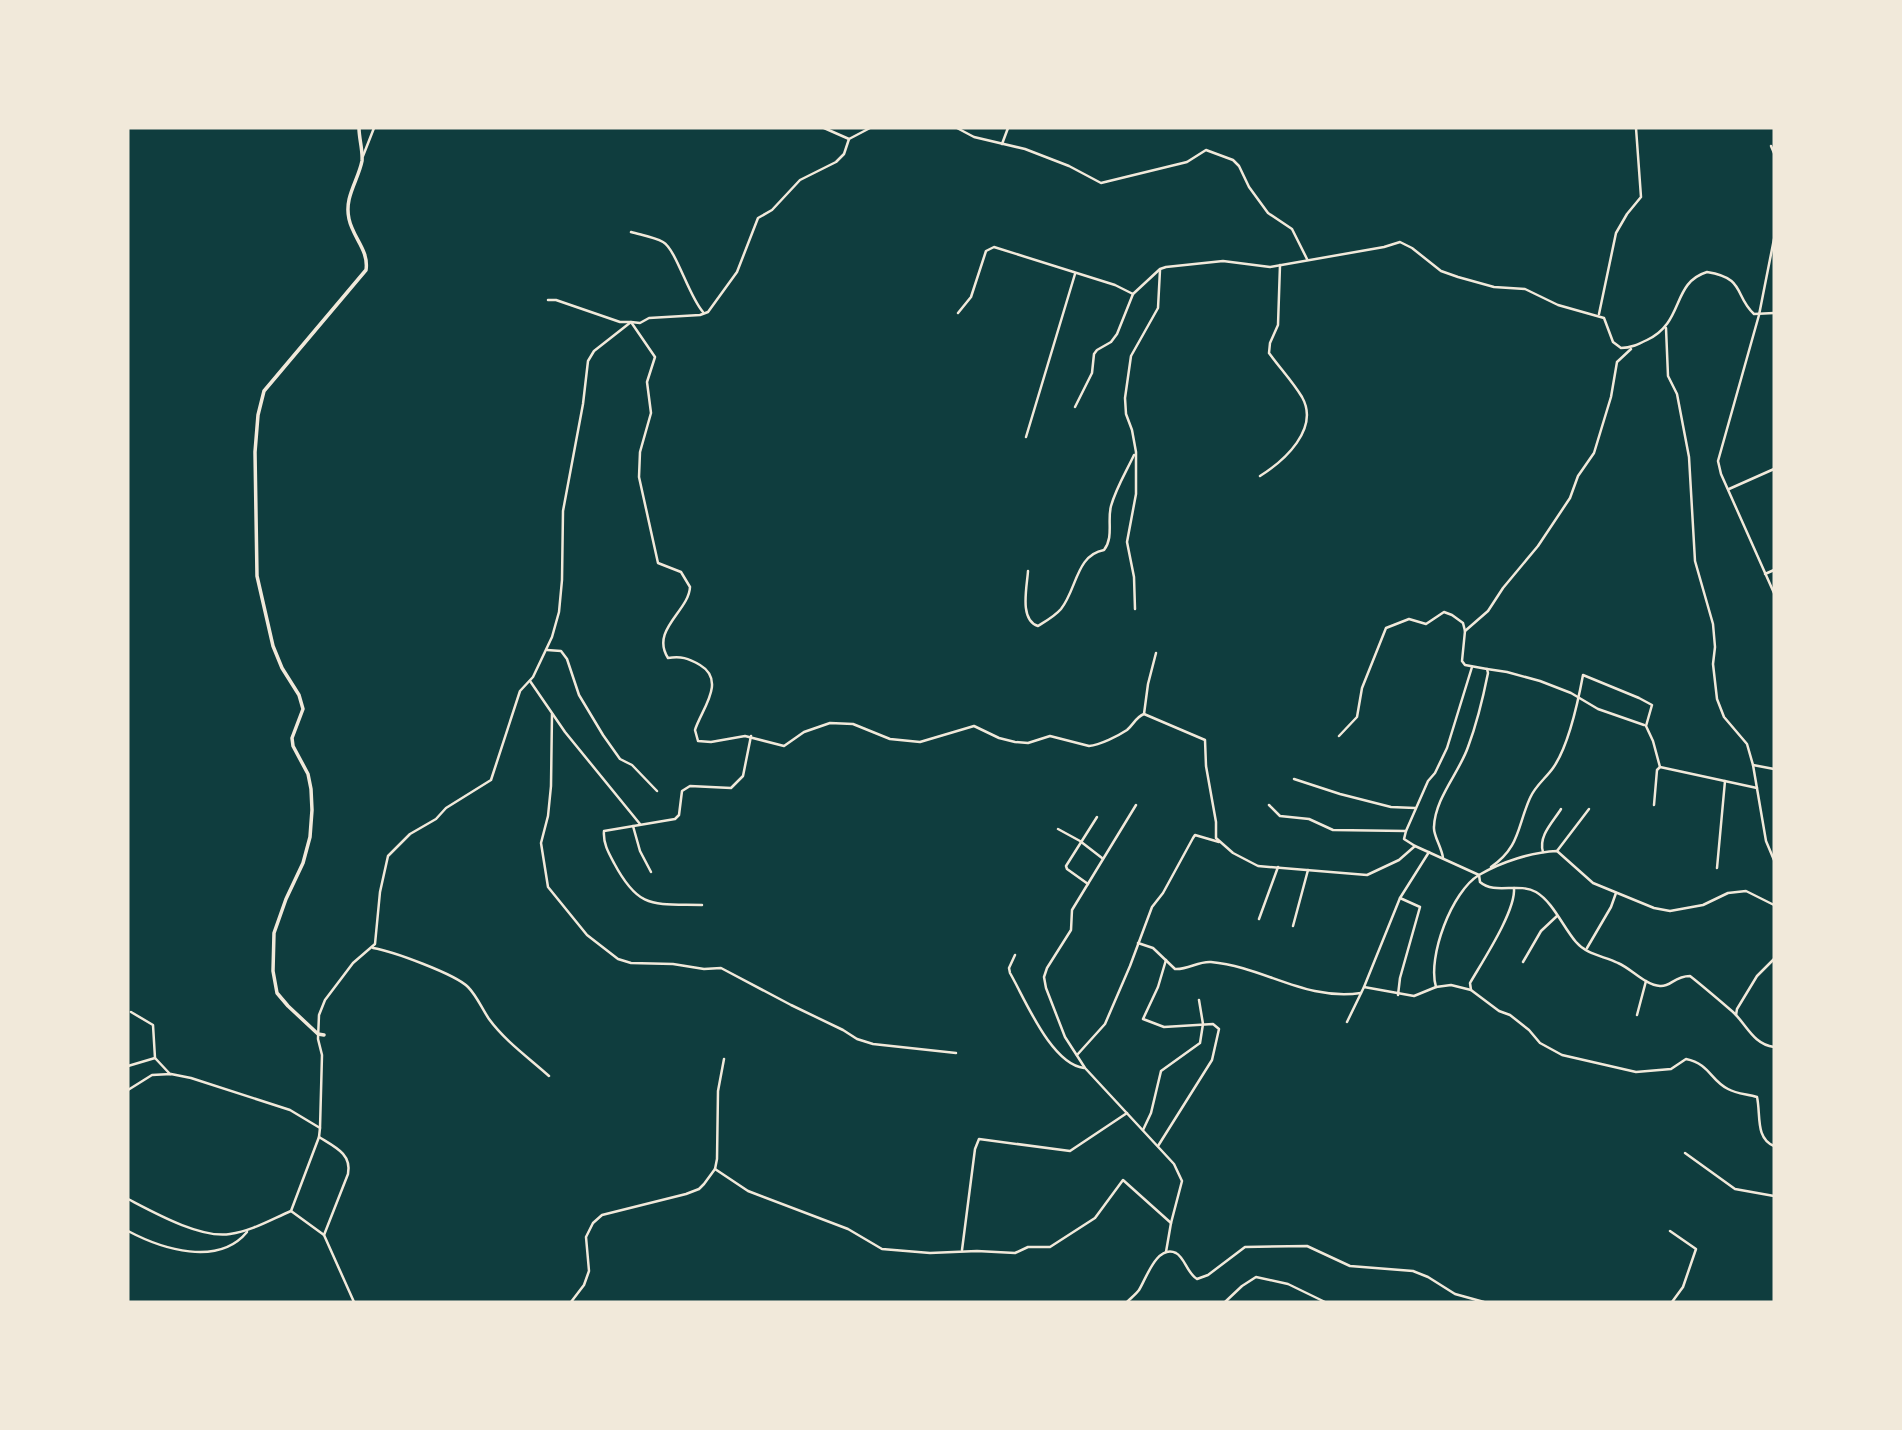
<svg xmlns="http://www.w3.org/2000/svg" width="1902" height="1430" font-family="'Asap Condensed',sans-serif">
	<style>
		.lines { fill: none; stroke-linecap: round; stroke-linejoin: round }
		.minor { stroke: #f1e9da; stroke-width: 2.5 }
		.tertiary { stroke: #f1e9da; stroke-width: 3.5 }
	</style>
	<rect width="100%" height="100%" fill="#0f3d3e"/>
	<g class="lines">
		<g class="minor">
			<path d="M824 128 849 139"/>
			<path d="M957 128 974 137 1025 149 1069 166 1101 183 1187 162 1206 150 1233 160 1239 166 1249 187 1268 213 1292 229 1307 259"/>
			<path d="M1002 144 1008 128"/>
			<path d="M1771 146 1774 153"/>
			<path d="M363 156 374 128"/>
			<path d="M631 232C641 235 654 237 663 242 676 249 689 297 703 312"/>
			<path d="M1774 239 1759 315 1718 461 1721 474 1774 593"/>
			<path d="M548 300H556L620 322H631L655 357 647 382 651 413 640 452 639 477 658 563 681 572 690 587C689 611 650 630 668 658 681 656 688 658 700 665 727 681 701 710 695 730L698 741 711 742 745 736 784 746 804 732 830 723 853 724 890 739 920 742 974 726 999 738 1015 742 1028 743 1050 736 1089 746C1100 745 1118 736 1127 730 1134 724 1136 717 1144 714L1205 740 1206 766 1216 822V838L1233 853 1258 866 1367 875 1399 860 1415 846 1479 875C1452 891 1427 957 1436 987"/>
			<path d="M958 313 971 297 986 251 994 247 1115 285 1133 294 1160 269 1166 267 1223 261 1270 267 1384 247 1400 242 1412 248 1441 271 1458 277 1494 287 1525 289 1558 305 1604 318 1613 342 1621 348C1631 348 1639 344 1647 340 1685 322 1671 283 1707 272 1746 278 1734 296 1754 314L1774 313"/>
			<path d="M1599 314 1616 233 1627 214 1641 197 1636 128"/>
			<path d="M1666 328 1668 376 1677 394 1689 457 1695 561 1713 624 1715 647 1713 664 1717 699 1724 717 1747 744 1753 765 1766 841 1774 860"/>
			<path d="M1075 407 1092 373 1094 354 1097 350 1111 342 1117 334 1133 294"/>
			<path d="M1026 437 1075 274"/>
			<path d="M1260 476C1284 461 1320 429 1302 397 1293 382 1279 367 1269 353L1270 343 1278 325 1280 265"/>
			<path d="M1729 489 1774 469"/>
			<path d="M1028 571C1027 587 1019 620 1038 626 1046 621 1055 616 1061 609 1077 589 1076 555 1104 550 1114 537 1107 521 1111 506 1116 488 1126 472 1134 455"/>
			<path d="M1765 574 1774 570"/>
			<path d="M1135 609 1134 577 1127 542 1136 494V452L1132 430 1126 414 1125 398 1131 356 1158 308 1160 270"/>
			<path d="M1465 631 1488 611 1503 588 1538 546 1570 498 1578 476 1594 453 1611 397 1617 362 1631 349"/>
			<path d="M547 650 561 651 567 659 579 695 603 735 620 759 632 765 657 791"/>
			<path d="M1487 669 1507 672 1540 681 1571 693 1598 709 1644 725"/>
			<path d="M530 681 565 732 640 824"/>
			<path d="M552 714 551 786 548 816 541 843 548 887 587 935 618 959 631 963 673 964 704 969 721 968 791 1005 843 1030 857 1039 873 1044 956 1053"/>
			<path d="M1144 714 1148 684 1156 653"/>
			<path d="M1339 736 1357 717 1362 688 1386 628 1409 619 1426 624 1444 612 1452 615 1463 623 1465 631 1462 661 1465 665 1487 669 1488 673C1483 698 1477 723 1468 747 1459 773 1435 798 1434 827 1433 835 1442 848 1443 858"/>
			<path d="M1753 765 1774 769"/>
			<path d="M1294 779 1340 794 1391 807 1415 808"/>
			<path d="M1136 805 1072 910 1071 930 1047 968 1044 977 1046 988 1065 1037 1085 1068 1174 1164 1182 1181 1171 1223 1166 1252"/>
			<path d="M1269 805 1280 816 1309 819 1333 830 1406 831"/>
			<path d="M1654 805 1657 770 1660 767 1757 788"/>
			<path d="M633 826 640 851 651 872"/>
			<path d="M1058 829 1080 841 1102 858"/>
			<path d="M1415 846 1404 839 1406 831 1428 781 1435 773 1447 748 1472 667"/>
			<path d="M1557 851 1589 809"/>
			<path d="M1543 852C1538 836 1553 822 1561 809"/>
			<path d="M1491 867C1520 847 1517 827 1530 798 1535 786 1546 778 1553 768 1568 747 1578 702 1583 675L1639 698 1652 705 1646 726 1653 741 1660 767"/>
			<path d="M1717 868 1725 781"/>
			<path d="M1088 884 1067 869 1066 866 1097 817"/>
			<path d="M702 905C653 904 639 910 614 863 608 852 603 843 604 831L675 819 679 815 682 791 690 786 731 788 743 776 751 736"/>
			<path d="M1774 905 1746 891 1728 893 1703 905 1670 911 1654 908 1593 883 1557 851C1532 852 1501 862 1479 875L1480 882C1495 895 1518 882 1536 892 1553 902 1563 927 1576 942 1587 955 1604 956 1618 963 1632 969 1645 985 1660 986 1671 987 1674 976 1690 976 1704 987 1719 1000 1733 1012 1747 1025 1753 1044 1774 1047"/>
			<path d="M1259 919 1278 867"/>
			<path d="M1293 926 1308 870"/>
			<path d="M1138 943 1153 948 1175 969C1188 970 1198 961 1211 962 1265 967 1304 1001 1361 993"/>
			<path d="M373 948C392 951 455 974 468 987 477 996 482 1009 489 1019 505 1041 529 1058 549 1076"/>
			<path d="M1587 948 1611 907 1616 893"/>
			<path d="M1015 955 1009 968 1010 973C1025 999 1051 1064 1084 1068"/>
			<path d="M1523 962 1541 931 1557 916"/>
			<path d="M1364 987 1414 996 1436 987 1451 985 1471 990 1499 1011 1510 1015 1529 1030 1540 1043 1562 1055 1636 1072 1671 1069 1686 1059C1710 1064 1710 1080 1728 1089 1737 1094 1747 1094 1757 1097 1761 1115 1755 1138 1774 1146"/>
			<path d="M1471 990 1470 983C1482 962 1516 911 1514 888"/>
			<path d="M1398 995 1400 978 1420 907 1400 898"/>
			<path d="M131 1012 153 1025 155 1058 170 1074"/>
			<path d="M1637 1015 1646 981"/>
			<path d="M1736 1015 1737 1009 1757 976 1774 959"/>
			<path d="M1347 1022 1364 987 1400 898 1429 852"/>
			<path d="M1077 1055 1105 1024 1130 966 1152 907 1163 893 1193 838 1195 835 1219 842"/>
			<path d="M128 1066 155 1058"/>
			<path d="M128 1090 152 1075 171 1074 191 1078 290 1110 320 1128 319 1137 291 1211C272 1219 252 1231 230 1234 201 1239 153 1212 128 1199"/>
			<path d="M320 1128 322 1055 318 1039 319 1015 325 1000 353 963 375 944 380 892 388 856 410 834 436 819 446 808 491 780 520 691 533 677 552 637 559 612 562 580 563 511 583 404 588 361 594 351 631 322 640 323 649 318 700 315 708 312 737 272 758 218 772 210 800 180 836 162 844 154 849 139 870 128"/>
			<path d="M1143 1130 1151 1113 1161 1071 1200 1043 1203 1024 1199 1000"/>
			<path d="M319 1137C335 1147 352 1154 348 1174L324 1235"/>
			<path d="M1158 1146 1212 1060 1219 1029 1213 1024 1164 1027 1143 1019 1158 987 1166 960"/>
			<path d="M1685 1153 1735 1189 1774 1196"/>
			<path d="M715 1169 748 1191 848 1229 882 1249 930 1253 977 1251 1015 1253 1028 1247H1050L1095 1218 1123 1180 1171 1223"/>
			<path d="M291 1211 324 1235 354 1302"/>
			<path d="M128 1231C162 1249 218 1267 247 1232"/>
			<path d="M1670 1231 1696 1249 1683 1287 1672 1302"/>
			<path d="M962 1250 975 1149 979 1139 1070 1151 1127 1113"/>
			<path d="M571 1302 584 1285 589 1271 586 1237 593 1223 602 1215 686 1194 699 1189 704 1184 715 1169 717 1159 718 1091 724 1059"/>
			<path d="M1127 1302C1131 1298 1136 1294 1139 1290 1146 1279 1157 1244 1176 1253 1185 1258 1187 1273 1197 1279L1208 1275 1245 1247 1307 1246 1350 1266 1413 1271 1428 1277 1455 1294 1484 1302"/>
			<path d="M1225 1302 1242 1286 1256 1277 1288 1284 1325 1302"/>
		</g>
		<path class="tertiary" d="M324 1035 318 1034 288 1006 277 993 273 971 274 933 286 899 303 863 310 837 312 810 311 789 308 774 293 746 292 738 303 709 299 695 282 668 273 646 257 576 255 452 258 415 264 391 366 270C369 250 353 238 349 219 344 197 358 181 362 161 363 150 359 139 359 128"/>
	</g>
	<rect width="1902" height="1430" fill="none" stroke="#f1e9da" stroke-width="259"/>
</svg>
